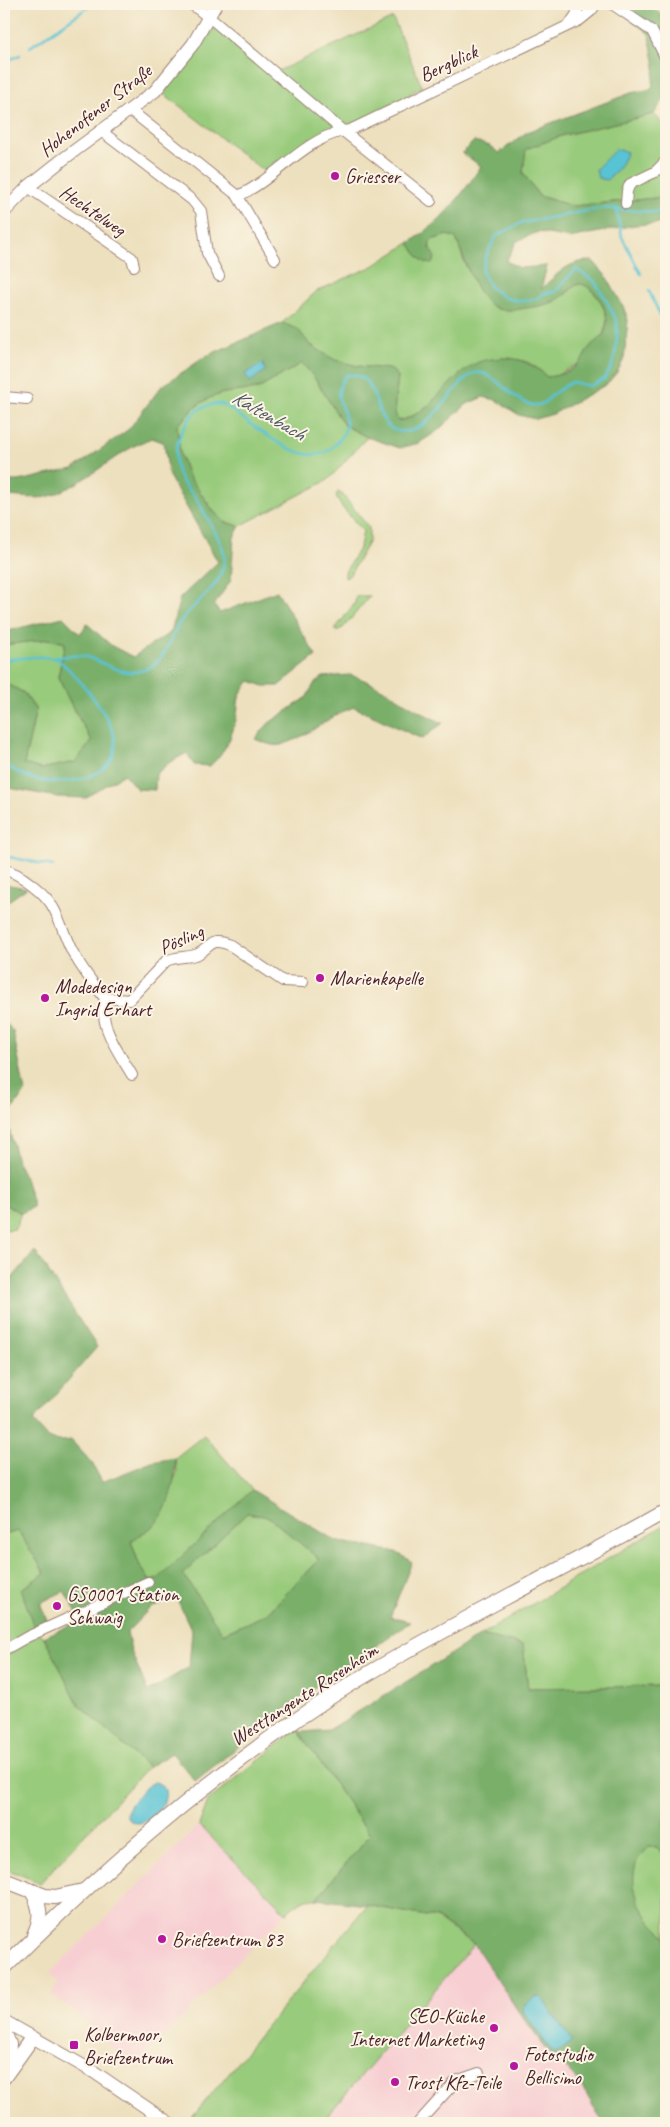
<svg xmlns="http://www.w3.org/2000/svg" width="670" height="2127" font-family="Caveat,sans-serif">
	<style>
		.built { fill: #f7cfd3 }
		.green { fill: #99cb7b; stroke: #727553 }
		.forest { fill: #7aaf6b; stroke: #62674b; fill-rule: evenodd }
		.water { fill: #58c3d4; stroke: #517180 }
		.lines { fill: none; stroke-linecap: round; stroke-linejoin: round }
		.stream { stroke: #58c3d4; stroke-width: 2.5 }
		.minor-casing { stroke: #9c8074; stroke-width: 12 }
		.major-casing { stroke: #9c8074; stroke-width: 14 }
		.highway-casing { stroke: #9c8074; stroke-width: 16 }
		.minor { stroke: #fff; stroke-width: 10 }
		.major { stroke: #fff; stroke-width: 12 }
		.highway { stroke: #fff; stroke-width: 14 }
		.poi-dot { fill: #b5179e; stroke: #fcf5e5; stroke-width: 2 }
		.labels { text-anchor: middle; stroke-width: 4; stroke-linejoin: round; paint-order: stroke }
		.street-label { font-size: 20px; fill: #4a1f2b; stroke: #fcf5e5 }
		.poi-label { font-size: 20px; fill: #4a1f2b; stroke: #fcf5e5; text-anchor: start }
		.water-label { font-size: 21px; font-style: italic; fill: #4f5866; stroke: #fcf5e5 }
	</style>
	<rect width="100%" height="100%" fill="#fcf5e5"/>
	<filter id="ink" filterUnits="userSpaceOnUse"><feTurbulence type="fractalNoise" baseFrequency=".02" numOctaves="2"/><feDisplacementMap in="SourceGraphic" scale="10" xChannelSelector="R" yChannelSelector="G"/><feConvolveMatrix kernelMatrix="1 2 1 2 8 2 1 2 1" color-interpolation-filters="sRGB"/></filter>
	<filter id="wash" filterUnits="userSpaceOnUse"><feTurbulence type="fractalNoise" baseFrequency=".0096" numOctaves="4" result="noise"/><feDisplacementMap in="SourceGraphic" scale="20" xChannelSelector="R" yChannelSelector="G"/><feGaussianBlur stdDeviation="1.12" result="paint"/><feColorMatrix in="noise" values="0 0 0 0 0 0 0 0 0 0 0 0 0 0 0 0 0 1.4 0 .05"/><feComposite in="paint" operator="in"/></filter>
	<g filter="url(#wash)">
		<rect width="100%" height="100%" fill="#ede0be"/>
		<g class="built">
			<path d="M199 1825 286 1913 132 2068 72 2009 51 1995 57 1982 50 1973Z"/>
			<path d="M474 1944 518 2011 554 2061 564 2065 576 2080 603 2123H321Z"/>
		</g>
		<g class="green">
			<path d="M393 18 422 87 350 130 332 134 269 175 163 93 219 22 276 72Z"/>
			<path d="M654 114 666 127V153L663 158 666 175V197L572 206 539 196 523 173 525 149 564 135Z"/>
			<path d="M447 235 456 238 466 267 497 309 514 310 552 303 566 294 576 285 582 284 588 286 599 299 608 317 603 335 590 347 581 362 556 376 547 377C530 360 518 356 495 362 486 364 473 365 465 371 444 386 426 416 398 421 391 409 397 391 398 377L387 369 358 366 335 360 325 355 282 323 317 291 373 266 409 243 416 254 429 264 430 242 432 240Z"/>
			<path d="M302 363 314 377 344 425 367 437 328 480 240 526 225 522 214 512 187 474 180 453 177 426 195 407 209 398 224 393 258 389Z"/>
			<path d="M338 492 343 495 369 528V541L349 576 345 578V572L360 547 363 531 342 507 336 496Z"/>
			<path d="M356 596H370L343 628 336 631V628L355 603Z"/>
			<path d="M49 639 65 643 58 677 72 706 92 741 76 762 41 769 24 764 36 710 24 693 4 682V645Z"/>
			<path d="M4 1204 21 1213 15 1229 4 1230Z"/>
			<path d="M204 1435 252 1490 158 1580 150 1581 139 1564 131 1541 157 1522 177 1472 175 1458Z"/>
			<path d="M247 1513 269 1517 319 1559 267 1614 222 1634 183 1574Z"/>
			<path d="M666 1524V1686L528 1688 523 1645 481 1635Z"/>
			<path d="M18 1531 45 1573 34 1628 44 1637 79 1705 148 1767 40 1883 19 1874 4 1869V1535Z"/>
			<path d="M297 1729 370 1835 316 1899C304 1896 295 1906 286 1913L199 1825 208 1801Z"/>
			<path d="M649 1847H657L666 1857V1936C644 1920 624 1887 638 1859 640 1855 646 1851 649 1847Z"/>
			<path d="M367 1905 436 1918 474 1944 321 2123H195L190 2120Z"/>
		</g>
		<g class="forest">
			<path d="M613 4C636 4 647 3 666 17V96L654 114 564 135 526 149 523 173 539 196 572 206 666 197V223L635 225 569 238 538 232 517 241 506 261 520 268 547 266 541 289C558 274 568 260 593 261L606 276 623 306 628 320 624 359 617 372 607 384 553 414 535 419 519 415 496 400 483 397 467 404 436 432 419 443 400 448 367 437 344 425 314 377 302 363 258 389 224 393 209 398 195 407 177 426 180 453 187 474 214 512 225 522 240 526 234 537 231 580 214 605 220 613 277 591 316 656 278 686H264L250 681C233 699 241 703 235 723 230 742 224 752 210 766L194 765 187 753 170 762 156 774 155 790 137 789 124 774 85 798 57 797 4 787V682L24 693 36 710 24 764 41 769 75 762 92 741 72 706 58 677 65 643 49 639 4 645V632L63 617 80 634 87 624 112 646 133 657 171 632 180 598 218 562 169 476 164 443 152 438C119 449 86 484 50 496 40 500 16 496 4 496V481H19L73 469 129 429 161 387 206 356 282 323 298 329 310 345 335 360 358 366 388 369 393 371 398 377C397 391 391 409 398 421 430 416 450 374 479 362 485 359 495 359 502 358 519 357 535 365 547 377 559 376 573 371 581 361 584 358 586 352 589 348 592 343 599 340 603 335 613 320 601 294 586 286 576 280 571 290 564 295 552 304 539 307 525 308 517 310 506 311 498 309 476 302 464 257 456 238L447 235 431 240 429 246 435 258 432 264C421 264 415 252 409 243 439 224 462 196 481 166L462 153 474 141 490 146 499 153 527 132 631 93 652 89 655 66 649 34Z"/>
			<path d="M350 675C385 685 409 709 443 723L422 739 354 707C328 716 307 738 281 745 273 747 262 742 255 739L269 723 306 698 314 684 323 677Z"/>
			<path d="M4 884 27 888 4 904Z"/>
			<path d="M4 1021 13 1031 25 1092 12 1110 9 1128 17 1162 25 1178 34 1207 21 1213 4 1204Z"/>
			<path d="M35 1251 97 1347 33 1421C46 1436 49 1444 71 1440L92 1463 102 1482 152 1462 175 1458C177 1475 169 1509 157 1522 150 1530 139 1535 131 1541L139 1564 150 1581 158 1579 252 1490 336 1541 396 1552 412 1562 390 1617 410 1622 299 1699 195 1781 172 1753 148 1767 79 1705 44 1637 81 1620 64 1591 40 1603 47 1620 34 1628 21 1589 45 1573 18 1531 4 1535V1288ZM247 1513 269 1517 319 1559 267 1614 223 1634 183 1574ZM177 1599 192 1631 189 1667 148 1692 131 1651 127 1632 150 1608Z"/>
			<path d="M481 1635 523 1645 528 1688 666 1686V1820L664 1822V1828L666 1829V1857L657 1847H649C646 1851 640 1855 638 1859 625 1887 644 1920 666 1936V2123H603C590 2103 578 2071 555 2061L518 2011 474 1944 437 1918 367 1905 316 1899 370 1835 297 1729 302 1732 329 1730Z"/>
		</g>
		<g class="water">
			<path d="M616 149 627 152 619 168 607 180 598 178 596 169Z"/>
			<path d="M263 363 265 371 250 382 245 374Z"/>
			<path d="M154 1782C188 1790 137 1844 126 1814 132 1801 142 1788 154 1782Z"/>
			<path d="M534 1997H541L572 2041 554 2055 523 2011 524 2007Z"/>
		</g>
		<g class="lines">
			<g class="stream">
				<path d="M30 47 93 4"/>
				<path d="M4 62 20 55"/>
				<path d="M616 208 622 237 641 274"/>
				<path d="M649 291 666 328"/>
				<path d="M4 660C15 659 27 657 38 657 43 656 48 658 53 658 63 657 73 654 83 656 104 661 121 678 144 670 166 662 169 639 180 622 194 601 220 590 224 562 226 552 220 542 216 534 209 521 203 509 195 497 191 491 184 486 181 479 170 460 177 439 187 422 195 409 208 403 222 404 248 418 306 478 335 445 339 439 346 433 346 426 348 407 328 400 346 375 384 370 369 426 399 431 430 437 452 384 472 374 492 364 514 408 538 405 547 404 549 396 556 392 561 388 567 385 572 382L590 386 604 379 611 368 615 355 617 337V322L605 298 594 281 576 269 555 292 544 293 537 299 520 301 505 298 490 287 482 271 486 256 496 236 521 223 603 208 655 212 666 210"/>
				<path d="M4 764C12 769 21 775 31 778 58 788 119 780 115 741 113 717 74 672 56 658"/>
				<path d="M4 856 53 866"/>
			</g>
		</g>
	</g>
	<g filter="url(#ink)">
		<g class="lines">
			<defs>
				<g id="minor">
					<path d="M191 4 215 22 343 131 350 130 580 20 591 11 596 4"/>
					<path d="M612 4 652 31 666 59"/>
					<path d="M569 25 576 15 579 4"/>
					<path d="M130 110 237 195 275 259"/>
					<path d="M101 131 192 200 201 211 207 253 219 276"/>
					<path d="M28 187 132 258 134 266"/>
					<path d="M238 196C274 180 303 140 343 131L431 201"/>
					<path d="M626 204 627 191 630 184 655 172 666 161"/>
					<path d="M4 397 27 399"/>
					<path d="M4 870C19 872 47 894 54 909 61 922 65 937 72 951 81 967 93 984 105 998L129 1000 166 961C176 956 188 958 198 954 213 946 209 937 230 945L283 981 303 982"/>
					<path d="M105 998C98 1026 118 1051 132 1075"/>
					<path d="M4 1650 27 1637 148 1582"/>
					<path d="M418 2123 456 2081 479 2073"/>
				</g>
				<g id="major">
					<path d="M4 212 28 187 62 160 155 91 193 44 216 4"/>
					<path d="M4 2021 94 2072 169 2123"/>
				</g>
				<g id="highway">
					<path d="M4 1880 45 1896 55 1897 83 1891"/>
					<path d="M32 1891C41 1907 42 1918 34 1935"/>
					<path d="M4 1968C111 1861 227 1760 356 1681 457 1620 564 1569 666 1511"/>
					<path d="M4 2031 9 2044 7 2072"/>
					<path d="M4 2077 32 2038"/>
				</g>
			</defs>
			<use href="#minor" class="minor-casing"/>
			<use href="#major" class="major-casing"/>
			<use href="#highway" class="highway-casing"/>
			<use href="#minor" class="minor"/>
			<use href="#major" class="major"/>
			<use href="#highway" class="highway"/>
		</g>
	</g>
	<g class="poi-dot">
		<circle cx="335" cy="176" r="5"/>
		<circle cx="320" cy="978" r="5"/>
		<circle cx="45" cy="998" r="5"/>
		<circle cx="57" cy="1606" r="5"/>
		<circle cx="162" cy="1939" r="5"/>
		<circle cx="494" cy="2028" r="5"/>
		<rect x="69" y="2040" width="10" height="10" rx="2.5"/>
		<circle cx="514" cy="2066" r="5"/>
		<circle cx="395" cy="2082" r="5"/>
	</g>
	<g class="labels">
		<g class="street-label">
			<text transform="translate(448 63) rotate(-25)" y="7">Bergblick</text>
			<text transform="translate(95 110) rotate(-38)" y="7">Hohenofener Straße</text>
			<text transform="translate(93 210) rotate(34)" y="7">Hechtelweg</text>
			<text transform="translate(181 939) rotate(-24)" y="7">Pösling</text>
			<text transform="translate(304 1694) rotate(-33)" y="7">Westtangente Rosenheim</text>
		</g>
		<g class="poi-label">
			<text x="345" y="183">Griesser</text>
			<text x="330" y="985">Marienkapelle</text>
			<text x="55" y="993">Modedesign<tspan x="55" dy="23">Ingrid Erhart</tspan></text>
			<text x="67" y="1601">GS0001 Station<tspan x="67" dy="23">Schwaig</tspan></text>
			<text x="172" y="1946">Briefzentrum 83</text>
			<text x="484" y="2023" text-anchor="end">SEO-Küche<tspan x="484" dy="23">Internet Marketing</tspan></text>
			<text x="84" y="2041">Kolbermoor,<tspan x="84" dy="23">Briefzentrum</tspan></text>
			<text x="524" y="2061">Fotostudio<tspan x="524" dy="23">Bellisimo</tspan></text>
			<text x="405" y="2089">Trost Kfz-Teile</text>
		</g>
		<g class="water-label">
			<text transform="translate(269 415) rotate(30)" y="7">Kaltenbach</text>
		</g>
	</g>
	<rect width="670" height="2127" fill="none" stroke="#fcf5e5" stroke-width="20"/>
</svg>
